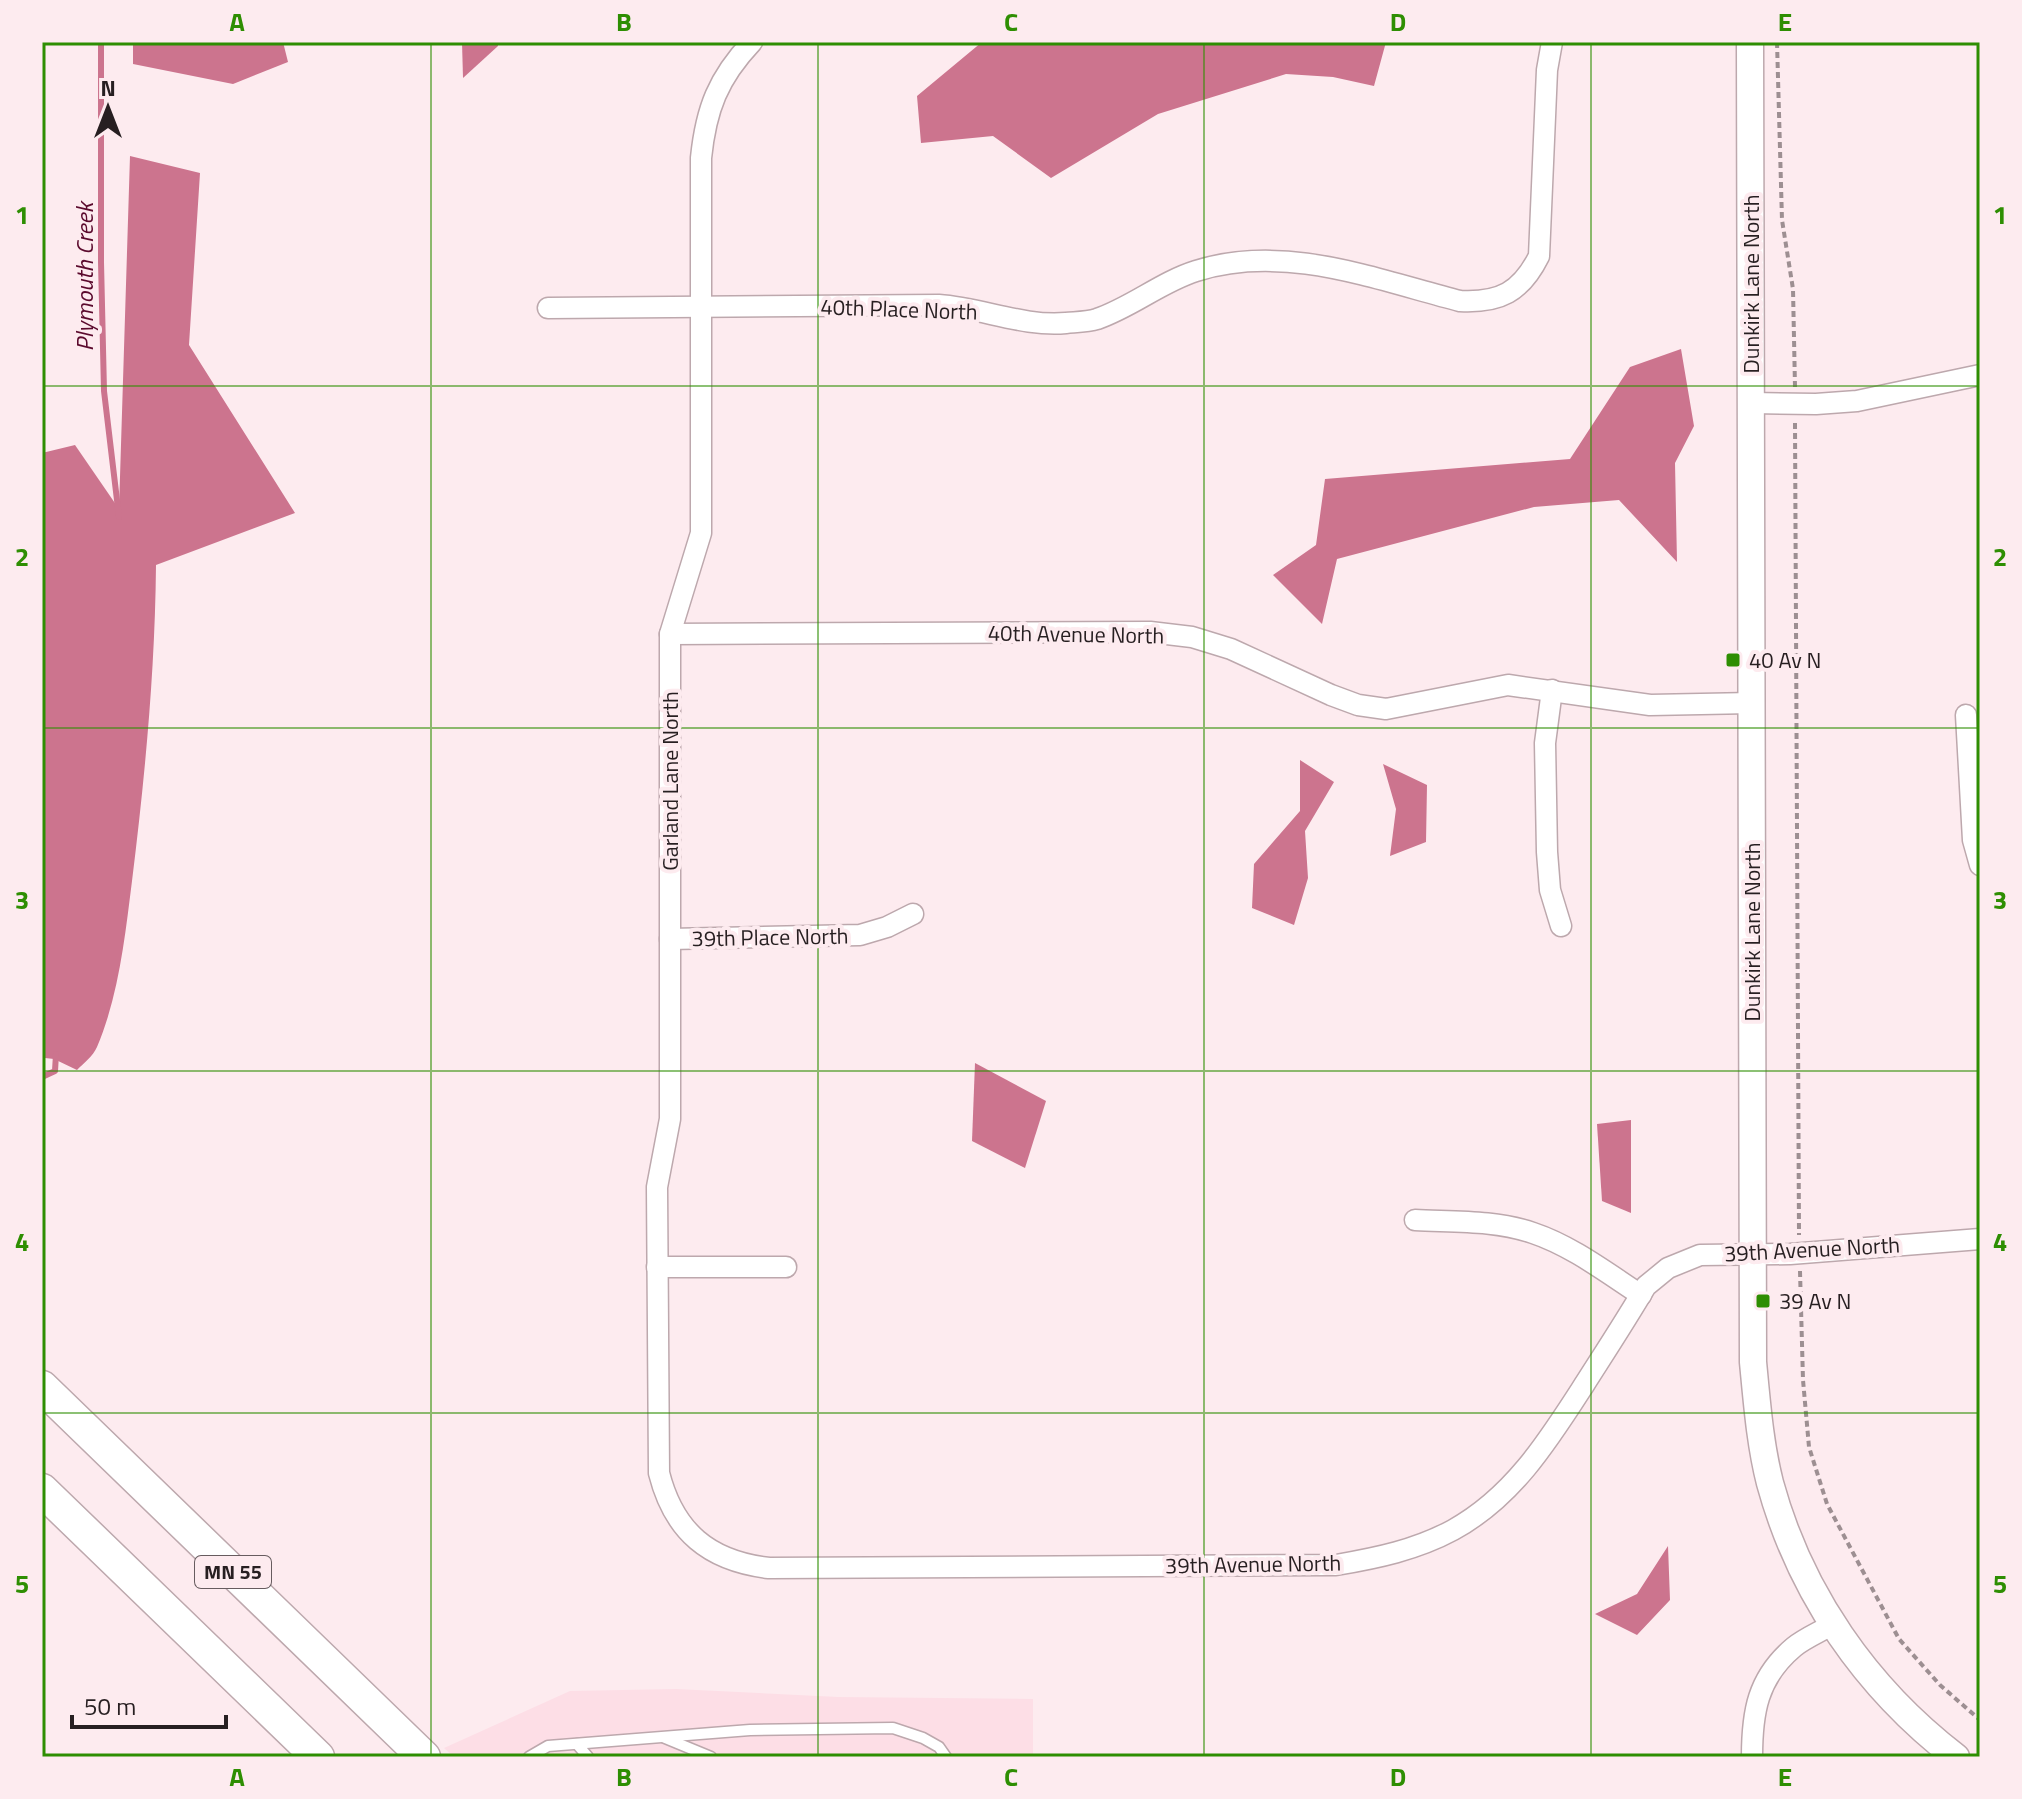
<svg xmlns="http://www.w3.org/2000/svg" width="2022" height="1799" font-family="'Titillium Web',sans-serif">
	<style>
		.built { fill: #fddee6 }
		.water { fill: #cc748e }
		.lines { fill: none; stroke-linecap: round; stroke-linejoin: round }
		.stream { stroke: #cc748e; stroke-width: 6 }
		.service-casing { stroke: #bda8ad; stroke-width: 13 }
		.minor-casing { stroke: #bda8ad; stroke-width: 23 }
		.tertiary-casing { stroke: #bda8ad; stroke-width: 29 }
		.primary-casing { stroke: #bda8ad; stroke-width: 35 }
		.path { stroke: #9d8f92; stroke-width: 4; stroke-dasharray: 6 4; stroke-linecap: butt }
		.service { stroke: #fff; stroke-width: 10 }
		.minor { stroke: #fff; stroke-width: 20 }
		.tertiary { stroke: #fff; stroke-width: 26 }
		.primary { stroke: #fff; stroke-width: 32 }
		.grid { fill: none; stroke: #2e8e02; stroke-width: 2; stroke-opacity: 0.55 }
		.poi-dot { fill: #2e8e02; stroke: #fdebef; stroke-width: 3 }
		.labels { text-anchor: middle; stroke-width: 8; stroke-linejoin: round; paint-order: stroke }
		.shield { fill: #fdebef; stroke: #675c5f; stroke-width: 2 }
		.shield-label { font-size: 20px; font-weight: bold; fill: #271f21 }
		.street-label { font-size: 22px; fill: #271f21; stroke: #fdebef }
		.poi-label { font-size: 22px; fill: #271f21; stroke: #fdebef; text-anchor: start }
		.water-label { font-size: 24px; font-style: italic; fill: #5b0a2d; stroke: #fdebef }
		.neatline { fill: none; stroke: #2e8e02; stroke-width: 3 }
		.grid-label { font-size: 26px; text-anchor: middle; font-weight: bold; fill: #2e8e02 }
	</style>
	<rect width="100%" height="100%" fill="#fdebef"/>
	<path class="built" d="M676 1689 838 1697 1033 1699V1757H454L444 1748 570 1691Z"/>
	<g class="water">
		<path d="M133 42H283L288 62 233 84 133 64Z"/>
		<path d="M462 42H498V46L463 78Z"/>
		<path d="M982 42H1386L1374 86 1333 77 1286 74 1158 114 1051 178 993 136 921 143 917 96Z"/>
		<path d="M130 156 200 173 189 345 295 513 156 565C155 671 145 776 132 881 125 936 119 995 97 1047 93 1056 84 1063 77 1070L54 1059 45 1058 42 1053V453L75 445 119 509Z"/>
		<path d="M1681 349 1694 426 1675 463 1677 562 1619 500 1534 507 1337 559 1322 624 1273 575 1316 545 1325 479 1570 459 1630 367Z"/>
		<path d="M1300 760 1334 782 1305 831 1308 878 1294 925 1252 908 1254 864 1300 811Z"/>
		<path d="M1383 764 1427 785 1426 842 1390 856 1396 809Z"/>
		<path d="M975 1063 1046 1101 1025 1168 972 1141Z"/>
		<path d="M1631 1120V1213L1602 1201 1597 1124Z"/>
		<path d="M1668 1546 1670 1600 1637 1635 1595 1614 1637 1594Z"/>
	</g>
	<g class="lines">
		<g class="stream">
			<path d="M101 42V262L104 391 119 517"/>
			<path d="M42 1077 55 1071 56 1054"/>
		</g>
		<defs>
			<g id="service">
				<path d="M665 1738 711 1757"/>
				<path d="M577 1744 588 1757"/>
				<path d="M529 1757 548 1746 750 1730 893 1728 923 1738 939 1747 946 1757"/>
			</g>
			<g id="minor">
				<path d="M752 42C718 78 706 109 701 158V533L670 634V1119L657 1187 659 1473C674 1532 709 1561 769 1568L1336 1565C1377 1558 1416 1550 1453 1530 1513 1497 1548 1441 1584 1385 1605 1352 1626 1320 1646 1286L1668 1268 1700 1255 1790 1254 1980 1239"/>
				<path d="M548 308 939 305C982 308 1024 327 1066 323 1076 322 1087 322 1097 319 1132 307 1161 282 1196 271 1284 243 1374 279 1460 301 1500 303 1521 292 1539 256L1547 70 1552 42"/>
				<path d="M1752 403 1816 404 1857 401 1980 375"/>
				<path d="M670 634 1150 632 1192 637 1231 649 1331 695 1358 705 1386 709 1508 685 1650 705 1752 703"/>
				<path d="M1552 690 1545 743 1547 852 1550 890 1561 926"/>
				<path d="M1966 715 1973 840 1980 865"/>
				<path d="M670 939 860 935 887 927 913 914"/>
				<path d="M1415 1220C1454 1222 1496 1220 1533 1233 1572 1246 1607 1273 1641 1295"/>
				<path d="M657 1267H786"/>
				<path d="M1752 1757C1752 1713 1757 1678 1794 1647 1805 1638 1820 1632 1833 1624"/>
			</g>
			<path id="tertiary" d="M1750 42 1753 1362C1757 1403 1760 1444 1770 1483 1800 1593 1866 1688 1956 1757"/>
			<g id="primary">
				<path d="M42 1387 424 1757"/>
				<path d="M42 1490 318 1757"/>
			</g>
		</defs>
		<use href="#service" class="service-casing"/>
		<use href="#minor" class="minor-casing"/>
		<use href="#tertiary" class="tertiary-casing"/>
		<use href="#primary" class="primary-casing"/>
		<g class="path">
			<path d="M1777 42 1782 220 1793 289 1795 387"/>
			<path d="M1795 423 1799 1235"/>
			<path d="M1800 1271 1803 1380 1809 1447 1827 1504 1899 1639 1940 1685 1980 1720"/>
		</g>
		<use href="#service" class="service"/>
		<use href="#minor" class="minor"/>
		<use href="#tertiary" class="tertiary"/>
		<use href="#primary" class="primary"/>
	</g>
	<path class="grid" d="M431 42V1757M818 42V1757M1204 42V1757M1591 42V1757M42 386H1980M42 728H1980M42 1071H1980M42 1413H1980"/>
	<g class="poi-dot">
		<rect x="1725" y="652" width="16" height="16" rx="4"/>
		<rect x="1755" y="1293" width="16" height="16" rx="4"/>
	</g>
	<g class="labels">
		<rect class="shield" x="195" y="1556" width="76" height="32" rx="6"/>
		<g class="shield-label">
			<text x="233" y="1579">MN 55</text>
		</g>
		<g class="street-label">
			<text transform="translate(1751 284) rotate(-90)" y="8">Dunkirk Lane North</text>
			<text transform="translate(899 309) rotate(2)" y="8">40th Place North</text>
			<text transform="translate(1076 634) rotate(1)" y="8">40th Avenue North</text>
			<text transform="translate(670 781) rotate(-90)" y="8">Garland Lane North</text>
			<text transform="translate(1752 932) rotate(-90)" y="8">Dunkirk Lane North</text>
			<text transform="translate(770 937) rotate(-1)" y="8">39th Place North</text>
			<text transform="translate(1812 1249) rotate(-3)" y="8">39th Avenue North</text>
			<text transform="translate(1253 1564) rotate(-1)" y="8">39th Avenue North</text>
		</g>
		<g class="poi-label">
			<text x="1749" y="668">40 Av N</text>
			<text x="1779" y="1309">39 Av N</text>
		</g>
		<g class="water-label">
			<text transform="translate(85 277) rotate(-90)" y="8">Plymouth Creek</text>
		</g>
	</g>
	<rect width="2022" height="1799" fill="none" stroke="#fdebef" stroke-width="88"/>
	<g transform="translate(108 108)" stroke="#fdebef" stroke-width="6" paint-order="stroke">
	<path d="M0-6L14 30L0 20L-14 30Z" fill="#271f21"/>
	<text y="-12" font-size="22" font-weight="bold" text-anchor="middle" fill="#271f21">N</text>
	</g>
	<path d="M72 1715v12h154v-12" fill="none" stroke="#271f21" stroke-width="4"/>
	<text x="84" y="1715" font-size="24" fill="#271f21" stroke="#fdebef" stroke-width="6" paint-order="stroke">50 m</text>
	<rect x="44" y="44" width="1934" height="1711" class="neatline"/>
	<g class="grid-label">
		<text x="237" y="31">A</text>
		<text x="624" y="31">B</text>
		<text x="1011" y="31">C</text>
		<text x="1398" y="31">D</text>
		<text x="1785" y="31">E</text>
		<text x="22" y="224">1</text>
		<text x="2000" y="224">1</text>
		<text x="22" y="566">2</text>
		<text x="2000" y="566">2</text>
		<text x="22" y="909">3</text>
		<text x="2000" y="909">3</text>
		<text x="22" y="1251">4</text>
		<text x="2000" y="1251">4</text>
		<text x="22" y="1593">5</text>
		<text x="2000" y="1593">5</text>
		<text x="237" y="1786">A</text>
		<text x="624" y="1786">B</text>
		<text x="1011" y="1786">C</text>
		<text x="1398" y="1786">D</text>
		<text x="1785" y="1786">E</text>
	</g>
</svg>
